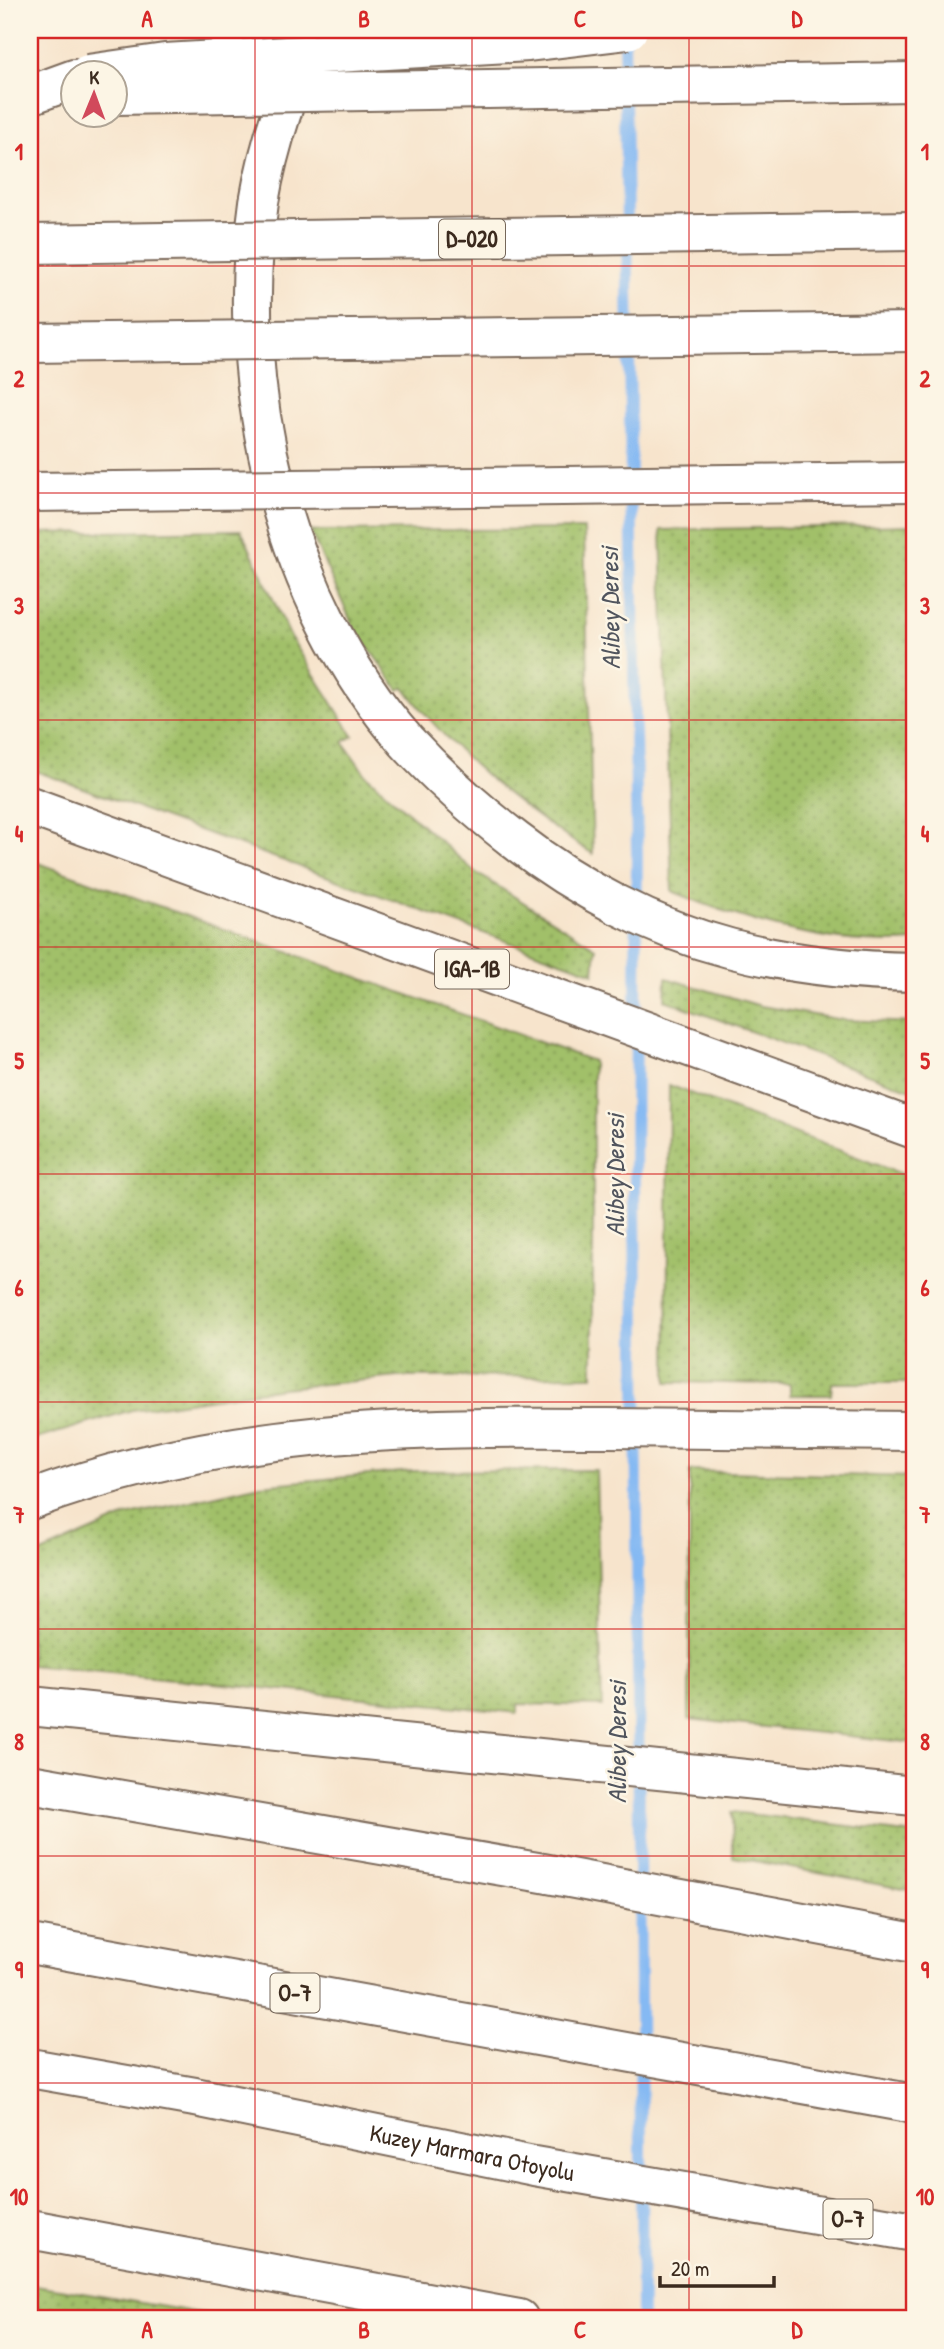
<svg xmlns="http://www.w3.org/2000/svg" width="944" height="2349" font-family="'Patrick Hand',sans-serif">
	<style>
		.grass { fill: url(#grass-dots); stroke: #6e7544; stroke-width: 2 }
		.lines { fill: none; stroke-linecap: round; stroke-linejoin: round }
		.stream { stroke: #85b9f3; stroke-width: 12 }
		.trunk-casing { stroke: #7d6b5b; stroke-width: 42 }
		.motorway-casing { stroke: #7d6b5b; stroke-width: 42 }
		.trunk { stroke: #fff; stroke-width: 38 }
		.motorway { stroke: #fff; stroke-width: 38 }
		.trunk-bridge-casing { stroke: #7d6b5b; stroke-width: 42; stroke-linecap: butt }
		.trunk-bridge { stroke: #fff; stroke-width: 38 }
		.grid { fill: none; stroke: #d62828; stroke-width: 2; stroke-opacity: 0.55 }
		.labels { text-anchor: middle; stroke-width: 5; stroke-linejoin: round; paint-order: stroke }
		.shield { fill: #fcf5e5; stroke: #75675a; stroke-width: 2 }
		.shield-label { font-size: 23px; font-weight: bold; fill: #3b2a1e }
		.street-label { font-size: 24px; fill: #3b2a1e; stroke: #fcf5e5 }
		.water-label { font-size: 26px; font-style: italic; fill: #51555e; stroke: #fcf5e5 }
		.neatline { fill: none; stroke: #d62828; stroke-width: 2.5 }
		.grid-label { font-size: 23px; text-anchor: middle; font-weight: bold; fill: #d62828 }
	</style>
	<defs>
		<pattern id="grass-dots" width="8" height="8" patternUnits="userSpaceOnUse" patternTransform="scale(1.75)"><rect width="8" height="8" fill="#a1c069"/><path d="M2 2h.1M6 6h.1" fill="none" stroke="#849c56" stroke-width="1.8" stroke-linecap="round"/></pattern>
	</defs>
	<rect width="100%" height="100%" fill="#fcf5e5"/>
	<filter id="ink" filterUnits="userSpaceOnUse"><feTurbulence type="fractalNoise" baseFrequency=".0143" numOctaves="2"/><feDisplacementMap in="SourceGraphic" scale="14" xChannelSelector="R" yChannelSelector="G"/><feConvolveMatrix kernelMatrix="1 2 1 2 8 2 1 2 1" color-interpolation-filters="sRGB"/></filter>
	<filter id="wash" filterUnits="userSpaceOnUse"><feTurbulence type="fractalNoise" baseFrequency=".00686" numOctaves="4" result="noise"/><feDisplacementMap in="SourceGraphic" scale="28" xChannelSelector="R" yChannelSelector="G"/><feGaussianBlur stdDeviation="1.57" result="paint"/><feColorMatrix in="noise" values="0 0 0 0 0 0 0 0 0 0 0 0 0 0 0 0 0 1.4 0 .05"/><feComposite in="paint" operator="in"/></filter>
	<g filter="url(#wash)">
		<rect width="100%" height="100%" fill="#f7e4cc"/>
		<g class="grass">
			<path d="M914 525V941C831 947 747 923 672 891L661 530Z"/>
			<path d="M584 529 593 854C519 807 456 757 404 687L399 690 354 628 310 531Z"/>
			<path d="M241 530 291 638 353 736 343 742 366 775 475 872 596 948 594 973 30 769V533Z"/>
			<path d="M30 860 593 1061V1376L398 1377 283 1388 132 1410 30 1441Z"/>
			<path d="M666 978 761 1006 843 1020 914 1023V1091L665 1000Z"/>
			<path d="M669 1085 914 1179V1383H832L831 1395H790V1384L667 1382Z"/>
			<path d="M596 1470 602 1706 518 1704V1713L30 1665V1558L126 1516 260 1485 412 1471Z"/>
			<path d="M690 1471 914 1477V1743L689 1719Z"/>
			<path d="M732 1812 914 1834V1891L733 1857Z"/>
			<path d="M30 2284 235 2319H30Z"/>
		</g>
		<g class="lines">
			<path class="stream" d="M624 34 637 854 635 1185 642 2319"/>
		</g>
	</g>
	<g filter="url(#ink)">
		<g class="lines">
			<defs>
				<g id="trunk">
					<path d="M313 30C290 85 269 142 259 202 232 385 282 600 406 741 439 777 476 810 515 840 577 888 652 928 729 948 789 964 852 971 914 972"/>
					<path d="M30 95 74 79"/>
					<path d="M30 806 914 1129"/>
				</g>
				<g id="motorway">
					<path d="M30 1500C222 1429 405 1426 608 1428 710 1429 812 1430 914 1431"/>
					<path d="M30 1706 914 1796"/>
					<path d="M30 1784 543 1873 914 1943"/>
					<path d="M30 1944 914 2104"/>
					<path id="s1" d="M30 2068 195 2097 534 2166 914 2232"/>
					<path d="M30 2229 519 2319"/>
				</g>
			</defs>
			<use href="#trunk" class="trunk-casing"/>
			<use href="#motorway" class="motorway-casing"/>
			<use href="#trunk" class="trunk"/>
			<use href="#motorway" class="motorway"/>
			<defs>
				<g id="trunk-bridge">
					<path d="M88 74 165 63 528 42 628 30"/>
					<path d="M116 95 914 82"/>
					<path d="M30 244 914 231"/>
					<path d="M30 343 914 332"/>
					<path d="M30 492 914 482"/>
				</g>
			</defs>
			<use href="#trunk-bridge" class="trunk-bridge-casing"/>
			<use href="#trunk-bridge" class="trunk-bridge"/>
		</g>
	</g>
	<path class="grid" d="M255 30V2319M472 30V2319M689 30V2319M30 266H914M30 493H914M30 720H914M30 947H914M30 1174H914M30 1402H914M30 1629H914M30 1856H914M30 2083H914"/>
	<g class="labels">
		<g class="shield">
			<rect x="439" y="219.5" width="66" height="39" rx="5"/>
			<rect x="435" y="949.5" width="74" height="39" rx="5"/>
			<rect x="270.5" y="1973.5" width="49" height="39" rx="5"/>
			<rect x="823.5" y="2199.5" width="49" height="39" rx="5"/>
		</g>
		<g class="shield-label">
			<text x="472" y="247">D-020</text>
			<text x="472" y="977">IGA-1B</text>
			<text x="295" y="2001">O-7</text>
			<text x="848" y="2227">O-7</text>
		</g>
		<g class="street-label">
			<text dy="8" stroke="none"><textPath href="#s1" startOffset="450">Kuzey Marmara Otoyolu</textPath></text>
		</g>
		<g class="water-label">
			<text transform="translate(610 608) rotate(-91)" y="9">Alibey Deresi</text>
			<text transform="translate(615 1175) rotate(-90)" y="9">Alibey Deresi</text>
			<text transform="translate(617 1742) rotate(-90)" y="9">Alibey Deresi</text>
		</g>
	</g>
	<rect width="944" height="2349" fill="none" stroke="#fcf5e5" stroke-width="77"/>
	<g transform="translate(94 94) rotate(1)"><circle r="33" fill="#fcf5e5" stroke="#afa495" stroke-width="2"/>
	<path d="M0-5L12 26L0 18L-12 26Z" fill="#d1495b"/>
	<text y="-10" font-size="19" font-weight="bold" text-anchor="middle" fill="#3b2a1e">K</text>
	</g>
	<path d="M660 2276v10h114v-10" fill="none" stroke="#3b2a1e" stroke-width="3.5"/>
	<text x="671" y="2276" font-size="21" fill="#3b2a1e" stroke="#fcf5e5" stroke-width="5" paint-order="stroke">20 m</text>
	<rect x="38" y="38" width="868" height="2272" class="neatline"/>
	<g class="grid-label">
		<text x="147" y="27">A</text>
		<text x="364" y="27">B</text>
		<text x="580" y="27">C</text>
		<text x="797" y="27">D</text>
		<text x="19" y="160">1</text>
		<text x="925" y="160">1</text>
		<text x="19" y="387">2</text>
		<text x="925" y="387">2</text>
		<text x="19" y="614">3</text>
		<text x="925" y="614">3</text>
		<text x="19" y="842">4</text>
		<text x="925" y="842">4</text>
		<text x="19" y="1069">5</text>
		<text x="925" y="1069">5</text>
		<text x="19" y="1296">6</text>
		<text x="925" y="1296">6</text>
		<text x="19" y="1523">7</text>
		<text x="925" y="1523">7</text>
		<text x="19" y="1750">8</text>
		<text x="925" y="1750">8</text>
		<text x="19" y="1978">9</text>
		<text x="925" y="1978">9</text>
		<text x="19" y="2205">10</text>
		<text x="925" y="2205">10</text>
		<text x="147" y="2338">A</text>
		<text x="364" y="2338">B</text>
		<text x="580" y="2338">C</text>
		<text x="797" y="2338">D</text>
	</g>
</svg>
